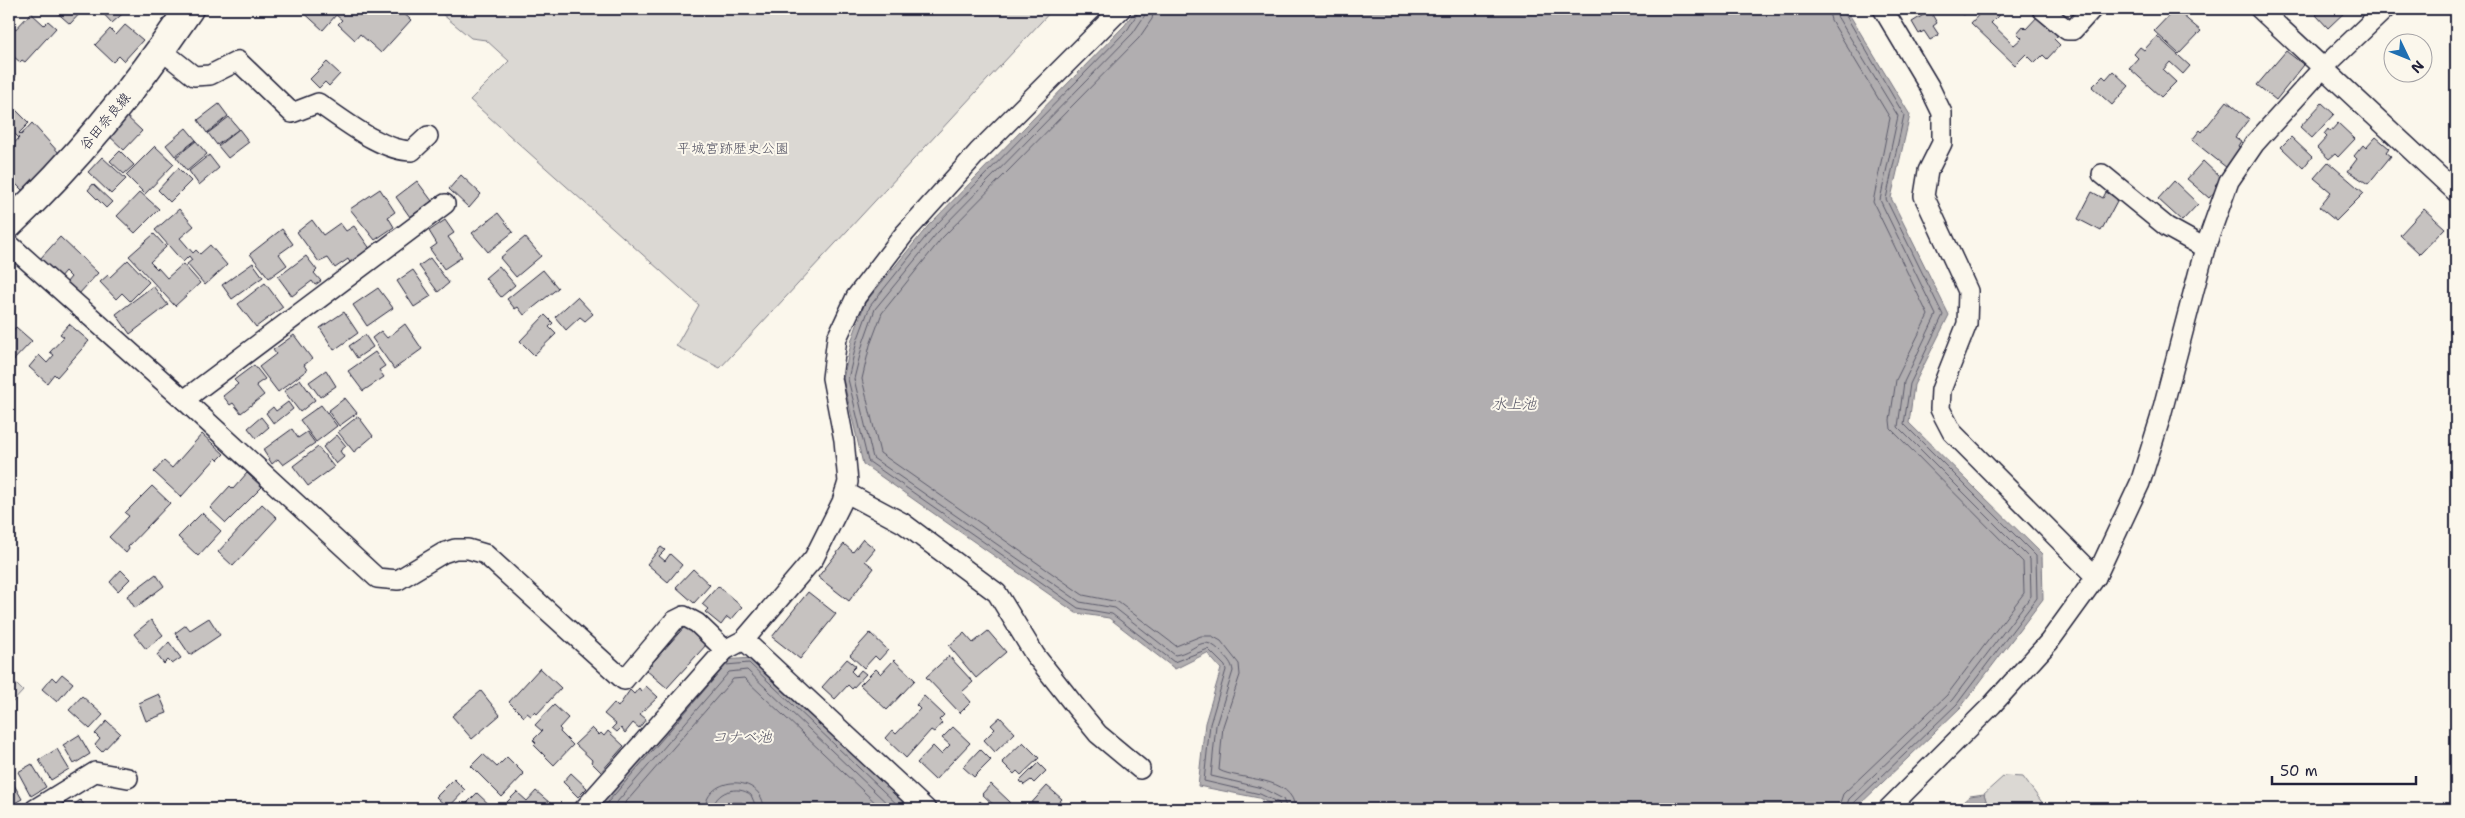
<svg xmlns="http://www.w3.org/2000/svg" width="2465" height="818" font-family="'Shantell Sans','Klee One',sans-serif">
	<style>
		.green { fill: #dbd8d3; stroke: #7e7d87 }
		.water { fill: #b1aeb0; stroke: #787681 }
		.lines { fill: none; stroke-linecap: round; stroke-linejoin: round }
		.shore { stroke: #5b5a6a; stroke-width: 1 }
		.building { fill: #c6c2c0; stroke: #22223b }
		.street-casing { stroke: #22223b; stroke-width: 22 }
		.secondary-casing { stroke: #22223b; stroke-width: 31 }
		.street { stroke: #fbf7ec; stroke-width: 19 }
		.secondary { stroke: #fbf7ec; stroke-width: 28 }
		.labels { text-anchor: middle; stroke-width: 4; stroke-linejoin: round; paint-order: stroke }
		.street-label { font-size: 14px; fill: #22223b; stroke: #fbf7ec }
		.park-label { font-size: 14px; fill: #505061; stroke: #fbf7ec }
		.water-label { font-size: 15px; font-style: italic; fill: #545364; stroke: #fbf7ec }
	</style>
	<rect width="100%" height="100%" fill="#fbf7ec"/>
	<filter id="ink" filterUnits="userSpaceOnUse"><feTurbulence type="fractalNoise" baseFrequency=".02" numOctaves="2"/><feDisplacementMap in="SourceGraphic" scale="10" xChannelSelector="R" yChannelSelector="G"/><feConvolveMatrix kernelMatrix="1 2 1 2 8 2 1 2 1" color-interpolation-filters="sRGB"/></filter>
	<g filter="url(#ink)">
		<g class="green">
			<path d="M436 9H1053L720 368 676 346 699 305 470 100 509 61 486 40 471 38Z"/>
			<path d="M9 677 23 691 11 704 9 702Z"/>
			<path d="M2004 776 2023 777 2047 809H1988L1984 794Z"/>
			<path d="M730 802H742L747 809H722Z"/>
		</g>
		<g class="water">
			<path d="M1136 9H1846L1910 115 1891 198 1949 315 1914 385 1909 423 2042 554 2043 599 1961 707 1855 809H1280L1259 798 1198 786 1205 723 1221 669 1207 653 1175 669 1109 618 1076 613 863 464 843 379 852 339 865 303 928 226 1125 25Z"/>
			<path d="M752 658 910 809H747L742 802H730L722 809H596L724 660Z"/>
			<path d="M1984 794 1989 809H1955L1970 796Z"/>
		</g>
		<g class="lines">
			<g class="shore">
				<path d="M1140 9 1128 29 932 229 870 306 857 341 848 379 868 461 1078 608 1112 614 1174 662 1208 649 1225 666 1226 670 1210 724 1204 781 1260 794 1279 803 1281 809"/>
				<path d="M1146 9 1145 15 1133 33 937 233 875 309 863 343 854 379 873 458 1080 602 1115 608 1175 655C1198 651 1202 631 1223 654 1228 660 1232 663 1233 671L1216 725 1211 776 1262 788 1283 799 1287 809"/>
				<path d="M1154 9 1152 19 1139 38 942 238 882 313 870 345 862 379 880 453 1083 595 1118 602 1176 646 1201 636H1212L1221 641 1239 664 1240 675 1223 726 1219 770C1239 781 1294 775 1295 809"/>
				<path d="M1828 9 1831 20 1890 118 1873 202 1928 315 1896 380 1890 420 1891 429 2023 562 2024 593 1947 695 1843 794 1838 809"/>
				<path d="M1836 9 1837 16 1898 116 1880 200 1936 315 1904 382 1898 427 2030 559 2031 596 1952 700 1849 799 1845 809"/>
				<path d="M1842 9 1904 115 1886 199 1943 315 1910 384 1904 424 2036 556 2037 598 1957 704 1854 803 1852 809"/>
				<path d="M602 809 726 665 749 663 902 809"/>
				<path d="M611 809 729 672 747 670 893 809"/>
				<path d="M620 809 733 679 744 678 882 809"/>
				<path d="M705 809C706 775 763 773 764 809"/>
				<path d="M713 809C714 792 738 784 751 795L757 809"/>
			</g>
		</g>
		<g class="building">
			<path d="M53 9H84L70 24Z"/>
			<path d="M99 9H128L112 23Z"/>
			<path d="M300 9H399L411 20 381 53 360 34 355 40 338 24 342 20 336 15 323 30Z"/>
			<path d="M1956 9H1968L1963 15Z"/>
			<path d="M1984 9H2005L1991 23 2014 45 2022 38 2017 33 2023 26 2026 29 2039 15 2059 34 2054 39 2060 45 2047 59 2043 55 2035 63 2026 54 2015 65 1971 23Z"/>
			<path d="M2129 9H2141L2136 15Z"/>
			<path d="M2175 9 2201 31 2179 54 2154 31Z"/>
			<path d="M2323 9H2348L2328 28 2316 15Z"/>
			<path d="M1930 11 1937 23 1933 26 1939 35 1930 40 1924 31 1919 34 1912 22Z"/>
			<path d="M31 13 44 25 48 21 56 28 25 62 22 60 20 62 14 57 9 63V41L13 37 10 35Z"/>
			<path d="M125 25 143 40 124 61 119 56 113 62 95 45 110 29 116 35Z"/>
			<path d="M2157 36 2190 66 2183 74 2170 62 2163 70 2176 82 2161 97 2129 68 2138 58 2134 54 2140 47 2144 50Z"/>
			<path d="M2286 51 2304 65 2276 100 2257 85Z"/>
			<path d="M327 62 340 74 329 86 325 82 319 88 310 79Z"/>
			<path d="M9 70 16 76 9 84Z"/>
			<path d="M2113 71 2129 86 2112 105 2092 87 2103 76 2106 79Z"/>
			<path d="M2227 101 2249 119 2235 137 2241 141 2238 146 2242 149 2227 168 2192 140 2200 130 2202 132Z"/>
			<path d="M2322 103 2334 114 2312 138 2300 127Z"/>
			<path d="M219 104 228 116 207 133 198 120Z"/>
			<path d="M16 110 29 123 19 133 21 135 32 123 60 154 23 191 16 184 9 191V149L19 138 9 128V117Z"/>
			<path d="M124 114 142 131 124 150 106 133Z"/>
			<path d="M229 117 239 129 217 145 208 133Z"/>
			<path d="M2338 123 2355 139 2338 157 2335 154 2329 159 2317 148 2327 137 2324 134 2328 129 2330 132Z"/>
			<path d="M186 128 196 140 175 156 166 145Z"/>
			<path d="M239 129 249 142 228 158 218 146Z"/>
			<path d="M2291 137 2312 157 2303 168 2281 147Z"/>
			<path d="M2376 137 2389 148 2386 152 2391 156 2368 184 2348 171 2357 159 2354 156 2363 145 2366 148Z"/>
			<path d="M196 141 207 154 187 171 176 157Z"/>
			<path d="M155 146 174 164 145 194 126 175Z"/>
			<path d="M120 151 134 165 124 174 110 161Z"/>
			<path d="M209 155 219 168 199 185 189 171Z"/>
			<path d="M102 157 126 179 111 194 88 172Z"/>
			<path d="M2203 161 2221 178 2215 185 2218 188 2209 198 2187 179Z"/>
			<path d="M2328 162 2364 193 2336 221 2319 207 2331 192 2314 178Z"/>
			<path d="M178 168 191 181 170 202 158 190Z"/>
			<path d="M461 175 481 194 469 208 449 189Z"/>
			<path d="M417 181 432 201 410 217 396 197Z"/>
			<path d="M2174 181 2198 204 2182 221 2158 199Z"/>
			<path d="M93 184 112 202 106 208 88 190Z"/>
			<path d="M380 189 395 212 388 217 394 227 375 240 350 209Z"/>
			<path d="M140 192 159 209 135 233 117 216Z"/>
			<path d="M2092 192 2103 198 2106 192 2118 199 2101 231 2078 219Z"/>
			<path d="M179 209 194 226 180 238 193 253 196 250 200 254 210 245 227 265 205 285 187 264 192 260 189 256 183 262 155 230Z"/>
			<path d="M2424 209 2445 228 2420 254 2400 235Z"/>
			<path d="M498 213 513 232 488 252 472 233Z"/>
			<path d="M312 220 323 235 340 223 346 231 354 226 371 250 351 264 348 259 335 268 328 258 319 262 297 232Z"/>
			<path d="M445 220 454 233 448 237 462 257 444 269 430 249 437 244 429 231Z"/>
			<path d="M282 229 293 244 279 254 287 265 269 278 250 254Z"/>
			<path d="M154 234 166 247 150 262 157 269 158 268 167 278 183 264 200 283 175 306 129 256Z"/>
			<path d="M60 237 98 273 78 295 66 283 71 277 65 271 59 278 39 260Z"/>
			<path d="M525 237 541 256 516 277 500 258Z"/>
			<path d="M306 256 317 270 314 273 321 281 315 285 312 281 292 296 278 277Z"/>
			<path d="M430 258 449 283 438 292 419 266Z"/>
			<path d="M128 260 149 282 130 301 122 293 116 299 100 282 108 275 110 277Z"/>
			<path d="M253 263 263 277 232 299 222 285Z"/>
			<path d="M499 266 515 285 501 297 485 278Z"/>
			<path d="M413 270 431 296 414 307 397 281Z"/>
			<path d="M543 270 558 288 524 315 518 307 515 309 507 299Z"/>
			<path d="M265 283 283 307 256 327 238 304Z"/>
			<path d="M153 286 168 305 130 334 116 314Z"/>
			<path d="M378 288 393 308 367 326 353 305Z"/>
			<path d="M577 297 593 314 585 321 580 317 566 330 555 317Z"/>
			<path d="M344 312 358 333 334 350 320 328Z"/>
			<path d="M545 315 553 323 549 327 556 334 534 355 520 341Z"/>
			<path d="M69 324 89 341 57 377 54 374 47 383 29 367 39 355 47 363 54 355 50 352 64 337 60 334Z"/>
			<path d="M405 324 422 349 394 369 372 338 381 331 387 338Z"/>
			<path d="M16 327 32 341 9 365V335Z"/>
			<path d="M294 335 312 359 304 365 307 370 278 392 259 367 276 354 273 350Z"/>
			<path d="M365 335 373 347 357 358 349 346Z"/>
			<path d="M375 352 385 366 379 370 384 377 363 391 348 371Z"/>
			<path d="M254 365 265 379 256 385 264 395 241 413 233 403 230 405 223 396 238 384 234 380Z"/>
			<path d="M326 370 336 386 320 397 309 382Z"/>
			<path d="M300 379 315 400 300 412 284 391Z"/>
			<path d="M345 398 357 413 339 426 328 411Z"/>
			<path d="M288 402 293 409 274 424 266 413 273 407 276 411Z"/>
			<path d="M321 405 337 426 316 442 300 420Z"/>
			<path d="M358 416 373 436 354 452 338 432Z"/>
			<path d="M261 417 269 427 256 438 248 428Z"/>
			<path d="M292 429 298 438 307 432 315 443 283 465 278 459 272 464 263 450Z"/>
			<path d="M202 434 224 454 218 460 216 458 181 497 154 472 164 461 172 468Z"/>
			<path d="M337 435 346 446 340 451 344 457 336 464 323 447Z"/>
			<path d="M318 447 334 467 308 486 293 466Z"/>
			<path d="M247 473 262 487 226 523 210 508 230 486 233 489Z"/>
			<path d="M152 486 170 503 128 547 129 549 126 553 109 537 129 516 125 513Z"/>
			<path d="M262 504 277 518 233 566 218 552Z"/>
			<path d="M202 513 221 531 198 556 178 537Z"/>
			<path d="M863 539 875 549 865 561 874 568 849 601 818 577 844 544 853 552Z"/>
			<path d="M661 547 665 550 659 556 665 561 670 554 682 565 668 582 647 564Z"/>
			<path d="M693 569 710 585 694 603 676 587Z"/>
			<path d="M121 570 130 579 118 591 110 582Z"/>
			<path d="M156 574 164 586 135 608 127 596Z"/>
			<path d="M718 586 742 607 731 620 727 617 721 625 705 612 708 609 702 604Z"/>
			<path d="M808 592 836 614 800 659 772 637Z"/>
			<path d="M209 618 220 635 190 655 175 633 186 625 190 630Z"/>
			<path d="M151 620 163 635 146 649 134 634Z"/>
			<path d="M686 625 707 644 667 688 646 670Z"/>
			<path d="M988 631 1006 652 976 678 949 646 964 633 973 643Z"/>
			<path d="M870 633 888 650 879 660 875 656 864 668 850 655Z"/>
			<path d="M169 642 181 658 172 664 168 660 164 664 157 655Z"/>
			<path d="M949 656 973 682 962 692 971 702 960 713 926 677Z"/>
			<path d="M847 659 856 666 851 671 856 676 861 670 866 674 852 689 848 685 835 699 822 687Z"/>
			<path d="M894 660 915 680 887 710 860 685 876 669 881 674Z"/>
			<path d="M540 668 561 688 537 714 535 712 531 716 527 713 524 717 509 702Z"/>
			<path d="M62 674 73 683 57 702 42 689 52 677 56 681Z"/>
			<path d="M646 686 658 697 640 714 646 719 639 728 633 723 625 733 621 728 617 732 612 728 616 724 604 714 614 703 618 707 630 690 634 694 639 688 641 691Z"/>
			<path d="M481 691 500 715 472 739 452 716Z"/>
			<path d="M159 694 167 713 146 721 139 703Z"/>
			<path d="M82 696 103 715 90 729 69 710Z"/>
			<path d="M924 696 944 715 939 720 942 723 934 732 931 730 906 758 885 738 892 730 896 734 920 709 916 705Z"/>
			<path d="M554 705 568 718 559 728 561 730 560 732 573 745 554 765 534 745 536 743 533 740 542 731 535 725Z"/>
			<path d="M1000 717 1015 733 995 752 984 740 995 729 991 725Z"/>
			<path d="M107 721 120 733 102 752 95 745 100 739 95 734Z"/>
			<path d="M953 727 970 743 935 780 917 763 933 746 941 754 950 745 942 738Z"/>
			<path d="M592 728 599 735 601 733 604 736 608 731 624 746 601 772 591 762 592 760 575 744Z"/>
			<path d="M79 735 90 754 74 764 63 745Z"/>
			<path d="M1023 742 1039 758 1021 775 1017 771 1014 774 1002 762Z"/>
			<path d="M57 749 69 769 51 780 39 760Z"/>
			<path d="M980 749 991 760 974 777 963 767Z"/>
			<path d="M483 754 497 767 507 757 524 774 502 797 471 766Z"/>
			<path d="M1038 763 1046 771 1034 783 1031 780 1024 785 1020 781Z"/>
			<path d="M32 764 46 787 31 796 18 772Z"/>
			<path d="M571 773 587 788 578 797 563 782Z"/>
			<path d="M9 776 22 799 9 806Z"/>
			<path d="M454 779 465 790 448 808 436 797Z"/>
			<path d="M991 784 1010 802 1003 809H998L982 794Z"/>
			<path d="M1047 786 1062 799 1053 809H1026Z"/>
			<path d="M536 791 557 809H515L507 802 517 792 527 801Z"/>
			<path d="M477 793 494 809H461Z"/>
			<path d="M80 800 88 809H69Z"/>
			<path d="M980 801 989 809H977L975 807Z"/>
		</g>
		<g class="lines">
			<defs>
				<g id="street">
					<path d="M1883 9 1929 86 1942 113V143L1928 171 1924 196 1968 291 1967 324 1941 390 1940 409 1952 432 2096 577"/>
					<path d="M2042 9 2067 30H2073L2092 9"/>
					<path d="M2260 9 2456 192"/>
					<path d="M160 49 194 76 210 75 238 61 292 113 318 103C344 120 381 151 412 151L428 136"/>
					<path d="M2102 174 2167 227 2205 248"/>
					<path d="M9 244 184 400 377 578 398 580 443 553 455 549H468L485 554 624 680 674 621 684 616 697 623 725 650"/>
					<path d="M184 400 445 204"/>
					<path d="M845 492 903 523 997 593 1035 655 1075 706 1098 734 1140 769"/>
					<path d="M744 640 926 809"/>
					<path d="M35 809 95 772 128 778"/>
					<path d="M584 809 725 650 744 640 814 558 842 502 848 482 844 440 832 378 837 338 856 297 905 233 978 152 1121 9"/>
					<path d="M1888 809 1992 705 2049 642 2096 577 2140 483 2160 419 2205 248 2229 181 2255 143 2322 69 2385 9"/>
				</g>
				<path id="secondary" d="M9 224C77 160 137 86 189 9"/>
			</defs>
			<use href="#street" class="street-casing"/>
			<use href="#secondary" class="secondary-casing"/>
			<use href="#street" class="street"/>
			<use href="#secondary" class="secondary"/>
		</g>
	</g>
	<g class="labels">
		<g class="street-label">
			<text transform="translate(105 121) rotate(-50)" y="5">谷田奈良線</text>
		</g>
		<g class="park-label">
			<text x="733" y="153">平城宮跡歴史公園</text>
		</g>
		<g class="water-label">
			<text x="1514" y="409">水上池</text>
			<text x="742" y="742">コナベ池</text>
		</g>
	</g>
	<rect width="2465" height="818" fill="none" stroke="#fbf7ec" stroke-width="30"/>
	<rect x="15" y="15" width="2435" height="788" fill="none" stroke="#22223b" stroke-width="2" filter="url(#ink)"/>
	<g transform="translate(2408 58) rotate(133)"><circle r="24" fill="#fbf7ec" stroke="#a4a2a5"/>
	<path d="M0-4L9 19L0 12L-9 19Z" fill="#1f6fb2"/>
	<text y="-8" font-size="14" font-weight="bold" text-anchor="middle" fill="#22223b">N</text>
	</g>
	<path d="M2272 776v8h144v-8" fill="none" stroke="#22223b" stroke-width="2.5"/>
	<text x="2280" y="776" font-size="15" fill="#22223b" stroke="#fbf7ec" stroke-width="4" paint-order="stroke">50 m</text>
</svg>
